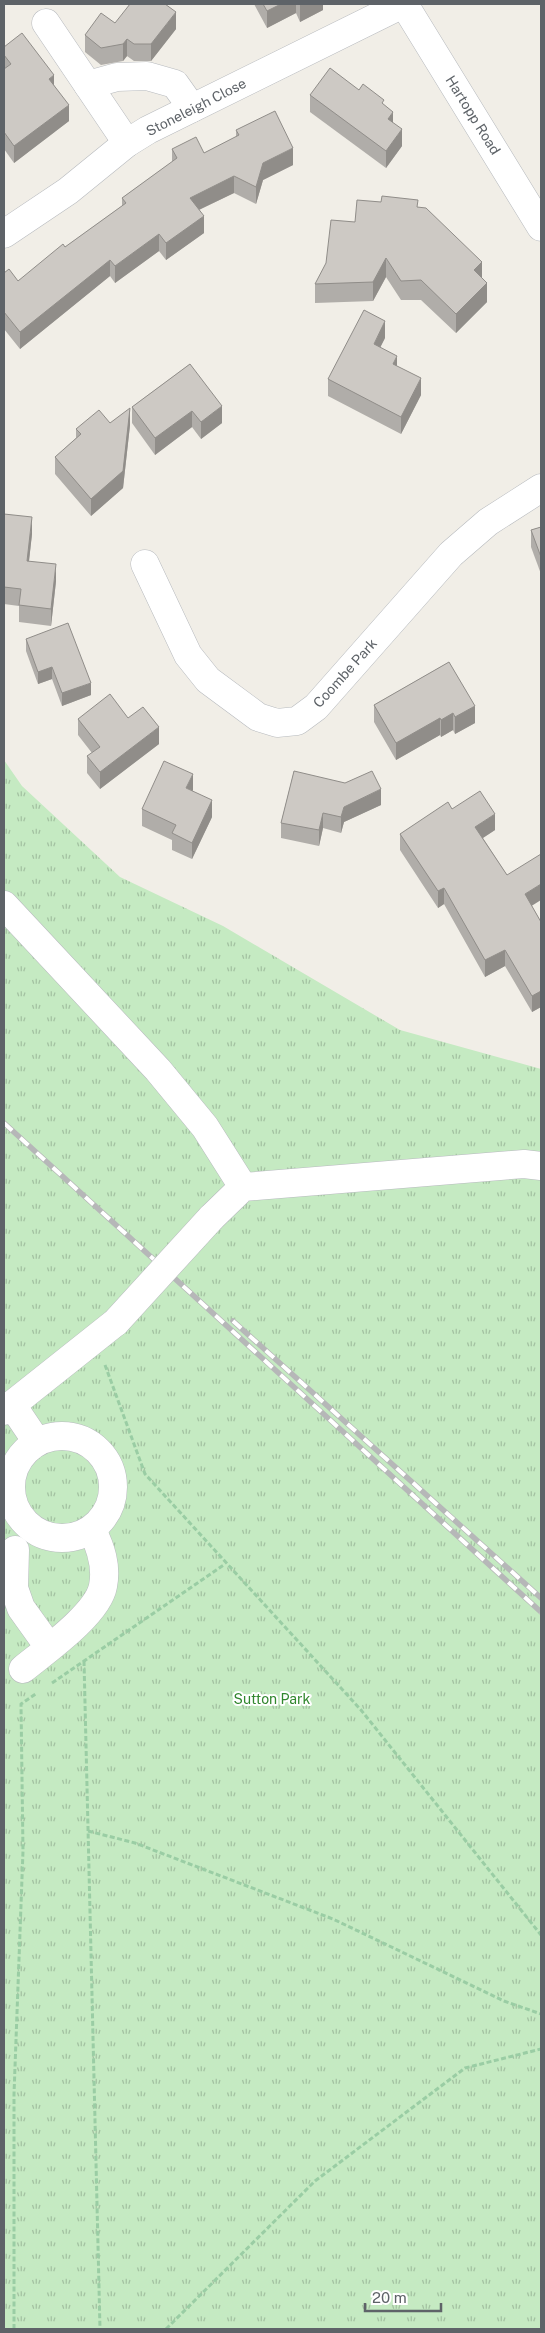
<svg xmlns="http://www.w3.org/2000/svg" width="545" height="2333" font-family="'Public Sans',sans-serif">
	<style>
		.park { fill: url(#park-tufts) }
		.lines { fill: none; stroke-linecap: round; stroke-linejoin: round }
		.minor-casing { stroke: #b7babe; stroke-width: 29 }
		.path { stroke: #9acda4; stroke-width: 3; stroke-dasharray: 5 2.5; stroke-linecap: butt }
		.minor { stroke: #fff; stroke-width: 28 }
		.rail-casing { stroke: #b6b7b8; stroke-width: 5.5 }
		.rail { stroke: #fff; stroke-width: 4; stroke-dasharray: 11; stroke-linecap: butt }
		.minor-bridge-casing { stroke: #b7babe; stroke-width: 29; stroke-linecap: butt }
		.minor-bridge { stroke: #fff; stroke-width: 28 }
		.wall { fill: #b0ada9 }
		.shaded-wall { fill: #908d89 }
		.building { fill: #cdc9c4; stroke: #908d89 }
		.labels { text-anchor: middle; stroke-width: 4; stroke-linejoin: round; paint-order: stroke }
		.street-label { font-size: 14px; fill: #5e6368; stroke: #fff }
		.park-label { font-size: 14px; fill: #31872e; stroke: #fff }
	</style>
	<defs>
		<pattern id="park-tufts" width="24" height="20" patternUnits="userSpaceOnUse" patternTransform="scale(1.25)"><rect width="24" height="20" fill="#c5eac2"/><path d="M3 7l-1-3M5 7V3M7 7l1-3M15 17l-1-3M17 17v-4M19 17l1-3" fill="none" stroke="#a3c1a1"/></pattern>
	</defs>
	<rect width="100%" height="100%" fill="#f1eee7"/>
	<path class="park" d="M4 760 22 786 120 877 223 926 400 1030 541 1069V2329H4Z"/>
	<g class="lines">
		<defs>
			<g id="minor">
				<path d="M404 4 541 227"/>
				<path d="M46 23 127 143"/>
				<path d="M88 85 117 77 147 76 175 84 192 108"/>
				<path d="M4 234 68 191 127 143 148 130 403 4"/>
				<path d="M145 564 188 655 208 680 258 717 277 723 297 721 316 707 451 554 488 522 541 488"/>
				<path d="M4 905 158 1070 205 1127 243 1187"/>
				<path d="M211 1218 243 1187 524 1164 541 1166"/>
				<path d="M12 1405 37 1442"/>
				<path d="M4 1411 116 1322"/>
				<circle cx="62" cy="1487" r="51"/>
				<path d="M15 1550 14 1588 21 1608 49 1647"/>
				<path d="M23 1669C45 1651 98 1614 103 1586 107 1566 101 1548 92 1530"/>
			</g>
		</defs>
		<use href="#minor" class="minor-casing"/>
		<g class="path">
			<path d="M105 1365 145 1474 361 1710 541 1935"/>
			<path d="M84 1661 100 2329"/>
			<path d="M52 1683 225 1564"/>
			<path d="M88 1831 135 1843 333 1919 504 2001 541 2014"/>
			<path d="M14 2329V2094L23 1851 21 1704 37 1693"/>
			<path d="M166 2329 315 2181 465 2068 541 2049"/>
		</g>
		<use href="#minor" class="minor"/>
		<defs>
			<g id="rail">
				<path d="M4 1123 541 1612"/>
				<path d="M233 1321 541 1598"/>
			</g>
		</defs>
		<use href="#rail" class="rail-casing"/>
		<use href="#rail" class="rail"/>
		<defs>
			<path id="minor-bridge" d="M116 1322 211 1218"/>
		</defs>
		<use href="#minor-bridge" class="minor-bridge-casing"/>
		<use href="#minor-bridge" class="minor-bridge"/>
	</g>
	<g class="wall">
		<path d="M254 4H323V10L300 22 296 13 267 28Z"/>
		<path d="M115 23 176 29 151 61H134L127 56 123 61 101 65 85 52V35Z"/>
		<path d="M4 47 54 85 69 121 14 163 4 149Z"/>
		<path d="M359 90 384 105 402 146 386 168 310 112V95Z"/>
		<path d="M236 130 293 165 263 180 256 204 234 193 199 210 204 233 166 260 159 251 115 283 110 276 20 349 4 329V273L18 281 122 206V198L172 162V149L204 153 236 137Z"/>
		<path d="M418 207 482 278 487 302 456 333 421 300H401L386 277 373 301 315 303V284L355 222Z"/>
		<path d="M385 338 380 347 397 366 421 395 401 434 328 396V379Z"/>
		<path d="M190 364 222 423 201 439 192 427 155 455 132 423V407Z"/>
		<path d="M110 423 130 425 123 488 91 516 55 474V457L76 438V429Z"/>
		<path d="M4 514 32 534 29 561 56 581 51 626 19 622V606L4 604Z"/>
		<path d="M541 527V574L531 547V530Z"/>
		<path d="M26 639 91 695 62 706 52 679 38 684 26 651Z"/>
		<path d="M449 662 475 723 455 734 453 730 441 737 440 735 396 760 374 722V705Z"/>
		<path d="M128 718 159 744 100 789 87 773V756L92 753 78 735V719Z"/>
		<path d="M294 771 381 805 344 822 341 833 323 828 319 846 281 838V823Z"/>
		<path d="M193 791 212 817 192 859 172 850V840L142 826V809Z"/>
		<path d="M452 809 495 830 483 838 507 875 532 906 541 922V1007L532 1012 505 966 485 977 444 904 438 908 400 850V834Z"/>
	</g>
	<g class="shaded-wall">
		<path d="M281 4H296V13L267 28V11Z"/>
		<path d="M302 4H323V10L300 22V5Z"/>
		<path d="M176 12V29L151 61V44Z"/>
		<path d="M127 39V56L123 61V44Z"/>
		<path d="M54 75V92L49 79Z"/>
		<path d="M69 105V121L14 163V146Z"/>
		<path d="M393 112V129L388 119Z"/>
		<path d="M402 129V146L386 168V151Z"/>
		<path d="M293 148V165L263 180 256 204V187L263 163Z"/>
		<path d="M234 176V193L190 214V198Z"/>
		<path d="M204 216V233L166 260V243Z"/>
		<path d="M159 234V251L115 283V266Z"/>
		<path d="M386 258V277L373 301V282Z"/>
		<path d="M110 260V276L20 349V332Z"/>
		<path d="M482 262V281L474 270Z"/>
		<path d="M487 283V302L456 333V314Z"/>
		<path d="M385 321V338L374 360V344Z"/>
		<path d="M397 356V373L393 364Z"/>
		<path d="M421 378V395L401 434V417Z"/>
		<path d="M222 406V423L201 439V422Z"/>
		<path d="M130 408V425L123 488 91 516V499Z"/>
		<path d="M192 411V427L155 455V438Z"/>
		<path d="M32 517V534L27 578V561Z"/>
		<path d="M56 564V581L51 626V609Z"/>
		<path d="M52 667V679L38 684V672Z"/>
		<path d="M91 683V695L62 706V693Z"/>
		<path d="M475 706V723L455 734V717Z"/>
		<path d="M453 713V730L441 737V720Z"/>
		<path d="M440 718V735L396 760V743Z"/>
		<path d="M159 727V744L100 789V772Z"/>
		<path d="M193 774V791L186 788Z"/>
		<path d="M381 789V805L344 822 341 833V817L344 807Z"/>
		<path d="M212 800V817L192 859V843Z"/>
		<path d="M323 813V828L319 846V830Z"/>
		<path d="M495 814V830L475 843V827Z"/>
		<path d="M541 884V900L525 910V894Z"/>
		<path d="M444 888V904L438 908V891Z"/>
		<path d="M505 950V966L485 977V960Z"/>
		<path d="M541 991V1007L532 1012V996Z"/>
	</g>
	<g class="building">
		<path d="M130 4H165L176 12 151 44H134L127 39 123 44 101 48 85 35 101 13 115 23Z"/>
		<path d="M263 4H281L267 11Z"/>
		<path d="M22 33 54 75 49 79 69 105 14 146 4 132V69L11 64 4 55V47Z"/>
		<path d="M330 68 359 90 363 84 384 100 382 103 393 112 388 119 402 129 386 151 310 95Z"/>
		<path d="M275 111 293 148 263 163 256 187 234 176 190 198 204 216 166 243 159 234 115 266 110 260 20 332 4 312V273L9 269 18 281 63 244 65 247 126 203 122 198 177 158 172 149 196 137 204 153 239 135 236 130Z"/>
		<path d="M382 196 418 200 417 207 426 208 482 262 474 270 487 283 456 314 421 280 401 281 386 258 373 282 315 284 326 263 331 220 355 222 357 200 381 202Z"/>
		<path d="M364 310 385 321 374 344 397 356 393 364 421 378 401 417 328 379Z"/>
		<path d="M190 364 222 406 201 422 192 411 155 438 132 407Z"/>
		<path d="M130 408 123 471 91 499 55 457 81 434 76 429 99 410 110 423Z"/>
		<path d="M4 514 32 517 27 561 56 564 51 609 19 605 21 589 4 587Z"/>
		<path d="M541 527V557L531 530Z"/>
		<path d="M68 623 91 683 62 693 52 667 38 672 26 639Z"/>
		<path d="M449 662 475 706 455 717 453 713 441 720 440 718 396 743 374 705Z"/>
		<path d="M110 694 128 718 143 707 159 727 100 772 87 756 100 747 78 719Z"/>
		<path d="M164 761 193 774 186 788 212 800 192 843 172 833 176 825 142 809Z"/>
		<path d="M294 771 345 783 372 771 381 789 344 807 341 817 323 813 319 830 281 823Z"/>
		<path d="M480 791 495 814 475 827 507 875 541 854V884L525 894 541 922V991L532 996 505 950 485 960 444 888 438 891 400 834 448 802 452 809Z"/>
	</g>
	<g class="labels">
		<g class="street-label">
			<text transform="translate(196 107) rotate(-27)" y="5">Stoneleigh Close</text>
			<text transform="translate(473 115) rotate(58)" y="5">Hartopp Road</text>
			<text transform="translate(345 673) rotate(-48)" y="5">Coombe Park</text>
		</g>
		<g class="park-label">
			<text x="272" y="1704">Sutton Park</text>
		</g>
	</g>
	<rect width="545" height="2333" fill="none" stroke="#5e6368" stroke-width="10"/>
	<path d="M365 2303v8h76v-8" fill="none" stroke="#5e6368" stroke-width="2.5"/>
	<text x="372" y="2303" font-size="15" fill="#5e6368" stroke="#ffffff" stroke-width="4" paint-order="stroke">20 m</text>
</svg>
